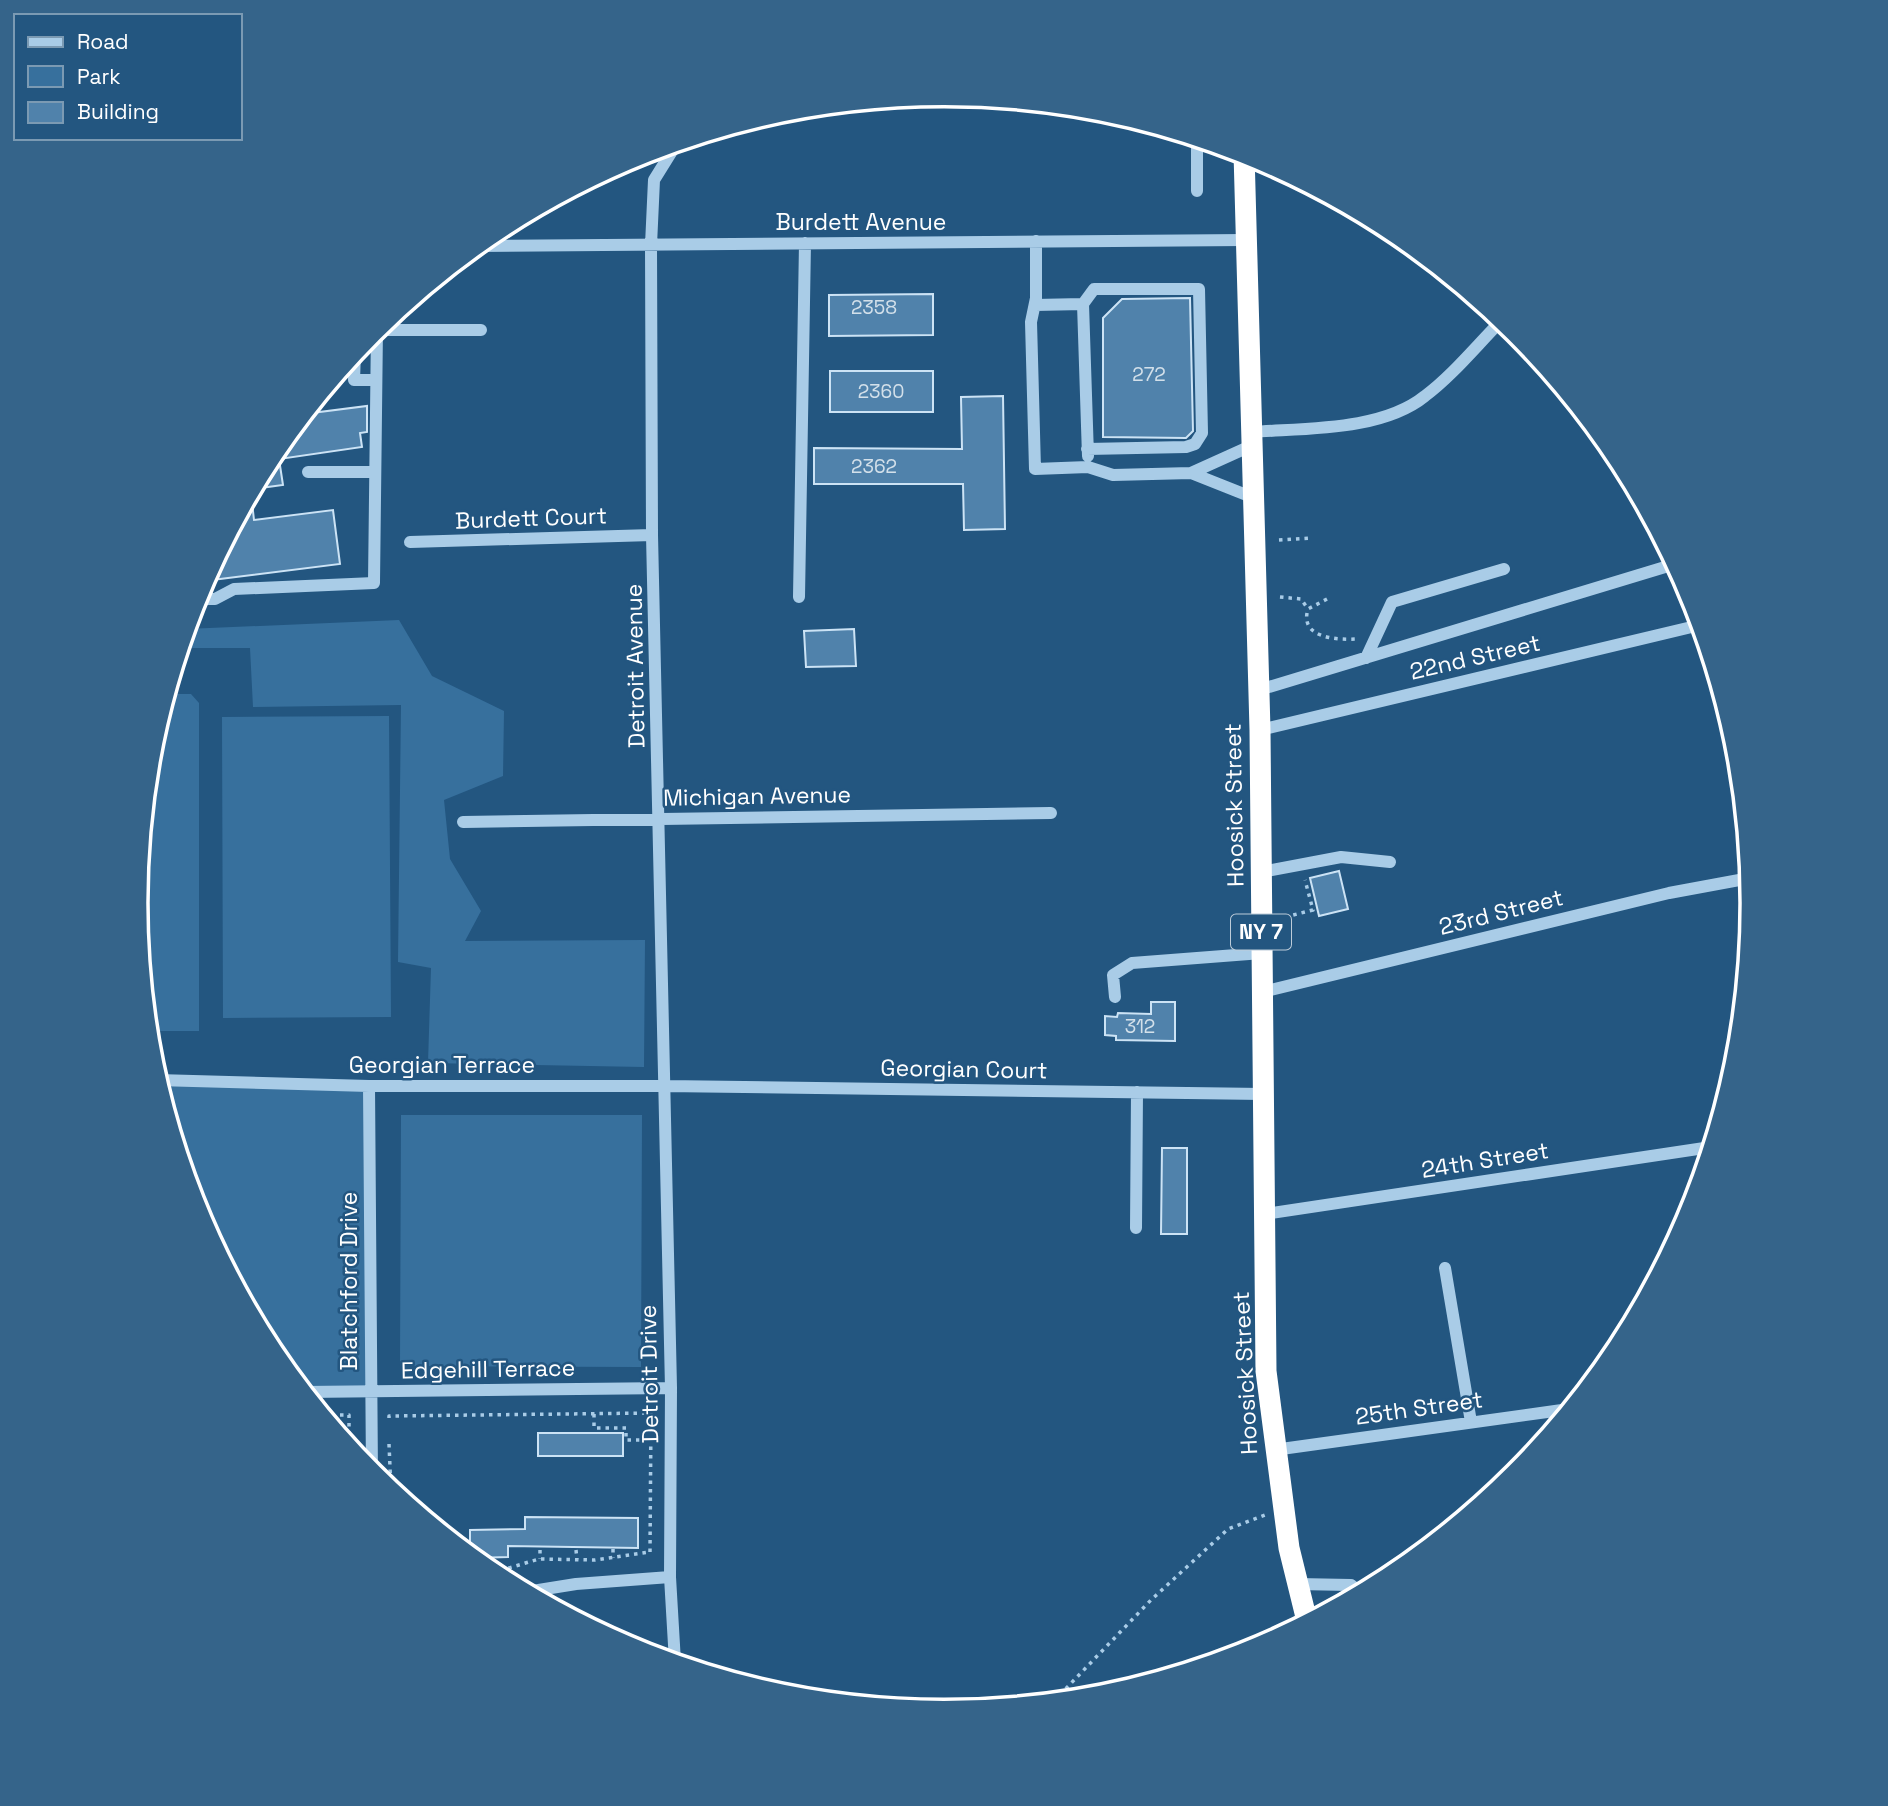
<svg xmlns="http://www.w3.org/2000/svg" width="1888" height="1806" font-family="'Space Grotesk',sans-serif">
<rect width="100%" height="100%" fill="#235680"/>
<path fill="#37709d" d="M399,620L432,676L504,711L503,776L444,800L450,859L481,911L465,941L645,940L644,1067L428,1063L431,968L398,962L401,705L253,707L250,648H181L186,629Z
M167,694H191L199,703V1031H148L136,903L151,745Z
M389,716L391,1017L223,1018L222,717Z
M157,1080L369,1086L371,1392H305L272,1352L197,1212Z
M401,1115H642L641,1367L400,1366Z"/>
<path fill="#5082ab" stroke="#cce3f5" stroke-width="2" d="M933,294V335L829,336V295Z
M1190,298L1193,431L1186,438L1103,437V318L1122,299Z
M830,371H933V412H830Z
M1003,396L1005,529L964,530L963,484H814V448L962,449L961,397Z
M367,406V432L360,433L362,447L279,459L283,485L253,489L272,453L304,414Z
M251,493L254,520L333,510L340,564L204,581Z
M854,629L856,666L806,667L804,631Z
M1339,871L1348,909L1319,916L1310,878Z
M1151,1002H1175V1041L1116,1040V1036L1105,1035V1016L1117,1017L1118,1013L1151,1014Z
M1162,1148H1187V1234H1161Z
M538,1433H623V1456H538Z
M525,1517L638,1518V1548L508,1546V1557L474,1558L453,1541H470V1530L525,1529Z"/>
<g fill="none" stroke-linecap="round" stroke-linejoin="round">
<path stroke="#a9cce7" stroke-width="3.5" stroke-dasharray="3.5 5" stroke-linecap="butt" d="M1279,540L1311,538
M1280,597L1301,599L1308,609
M1327,599L1308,609C1299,638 1336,640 1356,639
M1285,917L1313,910L1305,880
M594,1414V1428H626V1440H651
M323,1415H349V1446
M389,1418V1416L651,1413L650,1552
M389,1444L391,1490
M613,1549V1558
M540,1550V1559
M576,1550L577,1560
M484,1566V1561
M492,1573L539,1559L595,1560L649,1552
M657,1657V1647
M1054,1701L1151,1600L1228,1529L1265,1515"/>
<path stroke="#a9cce7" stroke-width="12" d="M1197,191V139
M1036,241V298L1031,322L1035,469L1088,467L1113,475L1191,473L1253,445
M476,246L1246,240
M1083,304L1094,289H1199L1202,433L1195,444L1186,447L1087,449
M1035,305L1083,304L1088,456
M376,330H481
M355,353L354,380H376
M1253,432C1305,428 1382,431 1425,396C1453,375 1477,345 1502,320
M308,472H375
M1191,473L1254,498
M410,542L652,535
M799,597L805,243
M195,599H215L234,589L374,583L377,328
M1694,603V626
M1366,658L1392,602L1504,569
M1259,690L1675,564
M1260,730L1700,625
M463,822L1051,813
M1261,872L1341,857L1390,862
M1262,992L1669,893L1750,878
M1115,997L1113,975L1132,963L1262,953
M157,1080L369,1086H665L1263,1094
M369,1086L372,1474
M1265,1214L1711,1147
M1136,1228L1137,1092
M1445,1268L1471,1422
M305,1392L671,1388
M1274,1450L1569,1409
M1297,1584L1351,1585L1361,1593
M526,1592L576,1584L670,1577
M675,1662L670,1577L671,1388L652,535L651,245L654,180L677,143"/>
<path stroke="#fff" stroke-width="21" d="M1244,153L1260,730L1266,1371L1289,1548L1307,1621"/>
</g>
<g text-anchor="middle" stroke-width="5" stroke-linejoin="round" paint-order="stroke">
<g font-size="19" fill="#d3e0ea">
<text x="874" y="314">2358</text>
<text x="1149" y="381">272</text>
<text x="881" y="398">2360</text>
<text x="874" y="473">2362</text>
<text x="1140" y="1033">312</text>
</g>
<rect fill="#235680" stroke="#bdccd9" stroke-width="2" x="1231" y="914.5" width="60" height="35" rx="5"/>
<g font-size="21" font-weight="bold" fill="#fff">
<text x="1261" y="939">NY 7</text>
</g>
<g font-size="23" fill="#fff" stroke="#235680">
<text x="861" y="230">Burdett Avenue</text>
<text transform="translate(531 518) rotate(-2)" y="8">Burdett Court</text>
<text transform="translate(1475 657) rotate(-13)" y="8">22nd Street</text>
<text transform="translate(635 666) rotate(-91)" y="8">Detroit Avenue</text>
<text transform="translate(757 796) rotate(-1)" y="8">Michigan Avenue</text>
<text transform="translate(1234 805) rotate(-91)" y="8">Hoosick Street</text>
<text transform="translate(1501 912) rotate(-14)" y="8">23rd Street</text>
<text x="442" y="1073">Georgian Terrace</text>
<text transform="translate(964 1069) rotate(1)" y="8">Georgian Court</text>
<text transform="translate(1485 1160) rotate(-9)" y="8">24th Street</text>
<text transform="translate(349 1281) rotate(-90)" y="8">Blatchford Drive</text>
<text transform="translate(488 1369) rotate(-1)" y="8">Edgehill Terrace</text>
<text transform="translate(1245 1373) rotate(-93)" y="8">Hoosick Street</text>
<text transform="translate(649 1374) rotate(-91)" y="8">Detroit Drive</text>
<text transform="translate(1419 1408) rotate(-8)" y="8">25th Street</text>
</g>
</g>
<path d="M0 0H1888V1806H0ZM148 903a796 796 0 1 1 1592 0a796 796 0 1 1-1592 0Z" fill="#35648a" fill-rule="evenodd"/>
<path fill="none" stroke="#fff" stroke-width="3.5" d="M148 903a796 796 0 1 1 1592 0a796 796 0 1 1-1592 0Z"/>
<rect x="14" y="14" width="228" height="126" fill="#235680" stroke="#7b9ab3" stroke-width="2"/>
<rect x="28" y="37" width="35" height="10" fill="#a9cce7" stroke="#7b9ab3" stroke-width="2"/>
<text x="77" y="49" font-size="21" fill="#ffffff">Road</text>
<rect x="28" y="66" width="35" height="21" fill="#37709d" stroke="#7b9ab3" stroke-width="2"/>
<text x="77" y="84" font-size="21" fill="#ffffff">Park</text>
<rect x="28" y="102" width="35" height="21" fill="#5082ab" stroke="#7b9ab3" stroke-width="2"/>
<text x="77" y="119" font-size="21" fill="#ffffff">Building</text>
</svg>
